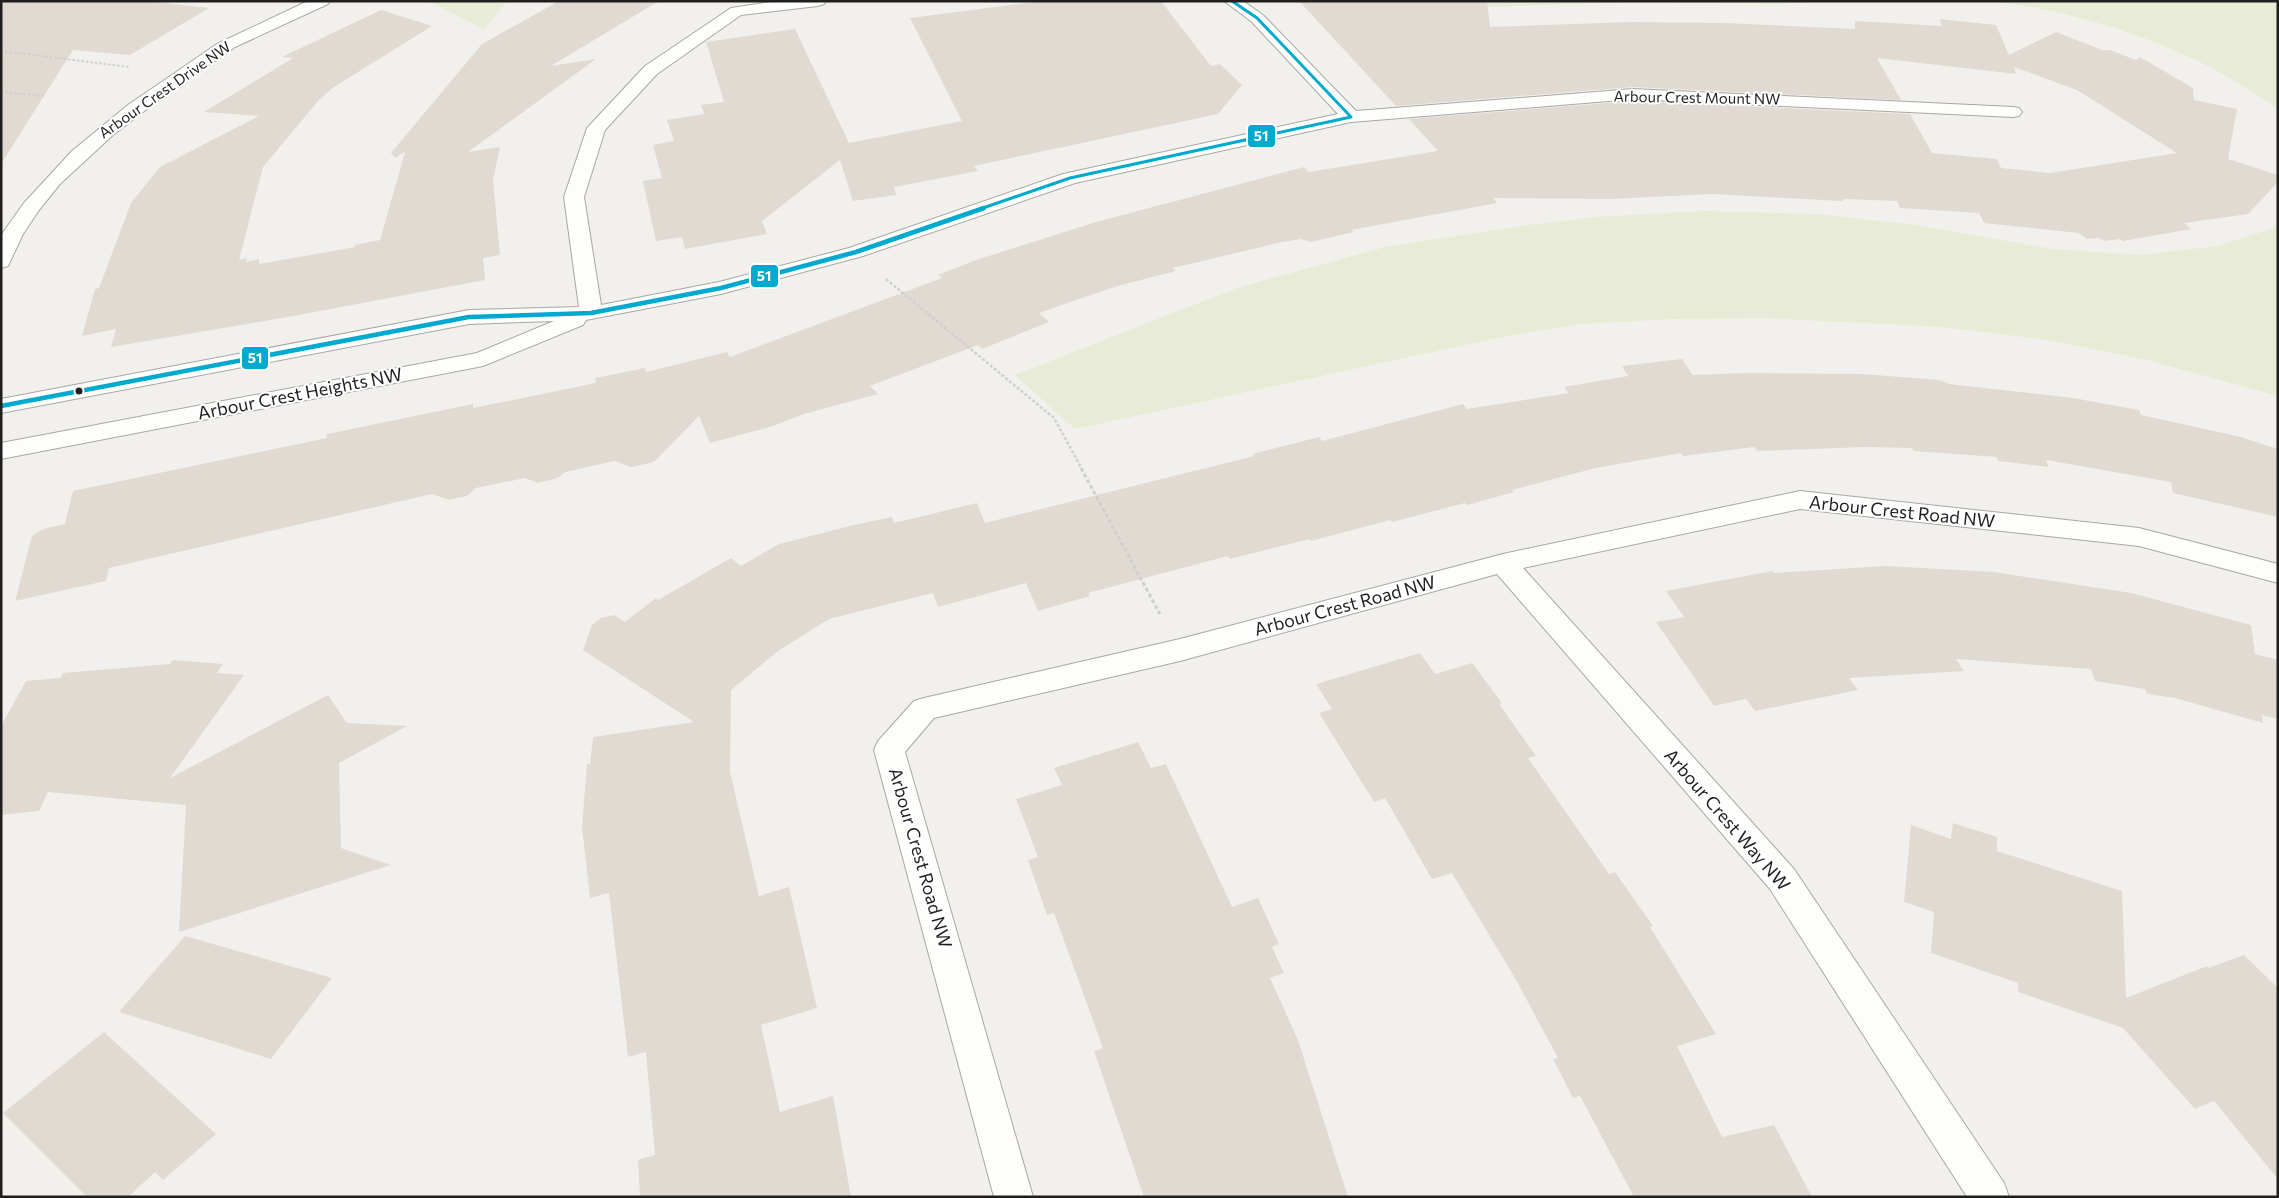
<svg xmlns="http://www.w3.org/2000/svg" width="2279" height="1198" font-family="Commissioner,sans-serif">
<rect width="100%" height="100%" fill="#f2f0ed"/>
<path fill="#e8ebd5" d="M428,1H507L484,29Z
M1446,1H1832L1776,4L1638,2L1455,8Z
M1992,1H2278V109C2195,49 2093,14 1992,1Z
M1703,211L1816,214L1916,225L2053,249L2141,255L2218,246L2270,229L2278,223V396L2147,360L2048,340L1943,327L1764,318L1674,319L1580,324L1507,336L1075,429L1015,375L1237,288L1385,247L1528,225L1596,217Z"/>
<path fill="#e0dad2" d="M1,1H146L209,8L130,55L73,50L1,164Z
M559,1H659L551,66L596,59L468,152L500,147L493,180L500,255L483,258L485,280L288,317L111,347L116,329L82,336L95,289L99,288L131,203L160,167L259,116L204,112L293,58L282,57L381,10L432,26L334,87L319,100L263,167L239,260L247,258L246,262L259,259V264L355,247V245L380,240L405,152L395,158L391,153L482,44Z
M1040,1H1161L1211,66L1220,64L1242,85L1218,114L974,166L978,171L894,187L896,195L853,201L840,160L762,221L767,234L685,249L682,237L656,241L643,181L662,178L653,145L674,141L667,120L704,114L701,105L724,102L706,42L795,29L849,143L962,121L910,18Z
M1299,1H1487L1490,27L1630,22L1725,23L1855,29V21L1942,26L1940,19L1996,25L2009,55L2056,32L2102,50H2110L2136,60L2140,57L2193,88L2194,100L2237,109L2228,159L2278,175V182L2248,214L2184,223L2191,229L2123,241L2120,239L2104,241L2099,238L2087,239L2079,233L1984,223L1979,213L1900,208L1897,201L1843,199L1842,201L1713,194L1609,199L1493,198L1497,203L1351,230L1354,232L1311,242L1301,239L1282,242L1173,268L1176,271L1114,287L1039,313L1049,322L982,349L978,345L870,386L878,394L804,414L773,426L710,443L699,416L654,462L631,467L614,461L565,472L558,478L538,483L525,478L476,488L467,496L449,500L432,494L109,568L106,581L15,601L32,536L43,529L65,524L73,491L327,438V434L473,404V408L596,383L595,378L645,368L646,372L727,352L730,357L942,278L938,275L976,260L1096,222L1304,167L1309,172L1438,151L1409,119L1633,101L1910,114L1932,153L1997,159L2001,168L2050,173L2177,153L2077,90L2014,67L2016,74L1877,58L1901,100L1633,87L1396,106Z
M1682,359L1693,375L1746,373L1862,374L1940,380L1949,384L2073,398L2139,410L2141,415L2237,436L2278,449V517L2173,493L2171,482L2046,460L2049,467L1998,461L1997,457L1914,451L1912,448L1865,447L1757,451L1754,447L1683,456L1681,453L1596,468L1512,490L1514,492L1467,505L1465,503L1392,522L1390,520L1311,541L1310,539L1230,559L1228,556L1088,593L1090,596L1038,611L1026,583L938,607L933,593L829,619L778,651L731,690L730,772L759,896L789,887L817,1008L761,1025L780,1112L833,1096L851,1197H640L638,1160L655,1155L646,1052L628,1057L609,893L590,898L582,827L587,764H590L593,737L694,722L583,650L592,625L601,618L614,615L625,622L656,598L658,600L731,558L741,566L779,544L854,525L892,517L894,523L977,503L985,523L1254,456L1253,454L1319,437L1322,441L1463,404L1467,409L1569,393L1564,387L1628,376L1622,366Z
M1886,566L1994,572L2131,593L2251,625L2255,654L2278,660V719L2262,715L2263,723L2175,698L2147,694L2145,689L2095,681L2091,669L1956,659L1964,671L1849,678L1858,690L1755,711L1746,699L1714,706L1656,622L1684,617L1666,591L1772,571L1774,573Z
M1420,653L1435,674L1472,663L1502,703L1499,704L1536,756L1528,758L1609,874L1615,872L1653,926L1650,927L1716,1034L1677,1046L1722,1137L1774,1125L1812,1197H1634L1580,1096L1573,1098L1553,1059L1558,1058L1515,978L1452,873L1432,879L1385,798L1374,802L1319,713L1332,709L1316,684Z
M173,660L223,664L217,673L244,675L170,778L328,695L347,723L407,726L339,763L341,848L391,865L179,932L186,805L48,792L39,811L1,815V726L26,681L60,678L63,673L170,664Z
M1138,742L1151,768L1166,764L1232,907L1258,898L1279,944L1272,947L1284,973L1270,978L1298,1040L1348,1197H1144L1094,1051L1103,1048L1054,913L1047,915L1028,860L1038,857L1016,799L1062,785L1054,768Z
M1953,823L1997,837V851L2122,891L2126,998L2207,966L2208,968L2244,955L2278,988V1179L2214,1101L2195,1109L2123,1028L2018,992V983L1931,953L1934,912L1904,902L1911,825L1951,839Z
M185,936L332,978L271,1059L119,1012Z
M104,1032L216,1134L163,1180L155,1172L128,1197H87L3,1113Z"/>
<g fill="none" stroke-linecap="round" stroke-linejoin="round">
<defs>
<path id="street" d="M308,1H330L328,4L235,47L168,93L113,135L60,184L39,210L23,234L8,266L1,268L2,234L24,203L72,151L128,105L217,44Z
M777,1H826L824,4L818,6L741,15L657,74L605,130L584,197L601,305L719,282L849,248L1063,174L1338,114L1251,21L1224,1H1243L1263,15L1356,111L1633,89L2013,107L2019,108L2022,112L2019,116L2013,117L1633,99L1351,122L1075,183L863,256L721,294L586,320L583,325L483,366L1,459V443L477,353L554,321L469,324L1,413V399L469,310L579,307L564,197L587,128L645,66L731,8Z
M1800,491L2139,528L2278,564V583L2139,546L1800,509L1523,568L1794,869L2004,1183L2009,1197H1967L1770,889L1497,574L1180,661L934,718L905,752L1033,1197H994L874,750L878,741L914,701L924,698L1180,639L1503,554Z"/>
</defs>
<use href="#street" stroke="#a8a7a5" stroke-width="2"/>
<path stroke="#cfcfce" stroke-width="2" stroke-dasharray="2.5 2" stroke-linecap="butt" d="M1,51L129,67
M1,92L46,96"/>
<path stroke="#cfcfce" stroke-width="2.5" stroke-dasharray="3 2" stroke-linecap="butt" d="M886,279L1054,418L1082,469"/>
<path stroke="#cfcfce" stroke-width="3" stroke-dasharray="4 2.5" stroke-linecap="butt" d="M1081,468L1160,614"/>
<use href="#street" fill="#fdfdfc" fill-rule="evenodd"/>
<defs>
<path id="bus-1-far1" d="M980,209L1070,178L1351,117L1257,18L1232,1"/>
<path id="bus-1" d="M1,406L469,317L591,313L721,288L856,252L984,208"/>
</defs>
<use href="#bus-1-far1" stroke="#fff" stroke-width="5.5"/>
<use href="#bus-1" stroke="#fff" stroke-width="8"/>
<use href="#bus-1-far1" stroke="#00a9ce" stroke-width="3"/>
<use href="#bus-1" stroke="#00a9ce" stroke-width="4.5"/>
</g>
<circle fill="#211f1e" stroke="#fff" stroke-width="2" cx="79" cy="391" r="4.5"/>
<g text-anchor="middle" stroke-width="4" stroke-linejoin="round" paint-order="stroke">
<g font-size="15" fill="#211f1e" stroke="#fff">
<text transform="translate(165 90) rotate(-35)" y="5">Arbour Crest Drive NW</text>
<text transform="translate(1697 98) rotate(1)" y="5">Arbour Crest Mount NW</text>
</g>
<g font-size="18" fill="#211f1e" stroke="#fff">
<text transform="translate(300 394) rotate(-11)" y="6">Arbour Crest Heights NW</text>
<text transform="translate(1902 512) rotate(6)" y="6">Arbour Crest Road NW</text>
<text transform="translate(1345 606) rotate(-15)" y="6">Arbour Crest Road NW</text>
<text transform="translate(1727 820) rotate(49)" y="6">Arbour Crest Way NW</text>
<text transform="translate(920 858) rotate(74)" y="6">Arbour Crest Road NW</text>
</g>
</g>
<g stroke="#fff" stroke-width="2">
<rect x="1247" y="124" width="29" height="24" rx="5" fill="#00a9ce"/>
<rect x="750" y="264" width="29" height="24" rx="5" fill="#00a9ce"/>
<rect x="241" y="346" width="28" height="24" rx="5" fill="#00a9ce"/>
</g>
<g font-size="14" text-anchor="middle" font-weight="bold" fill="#fff">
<text x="1261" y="141">51</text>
<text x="764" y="281">51</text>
<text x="255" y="363">51</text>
</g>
<rect width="2279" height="1198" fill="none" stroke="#211f1e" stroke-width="5"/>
</svg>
